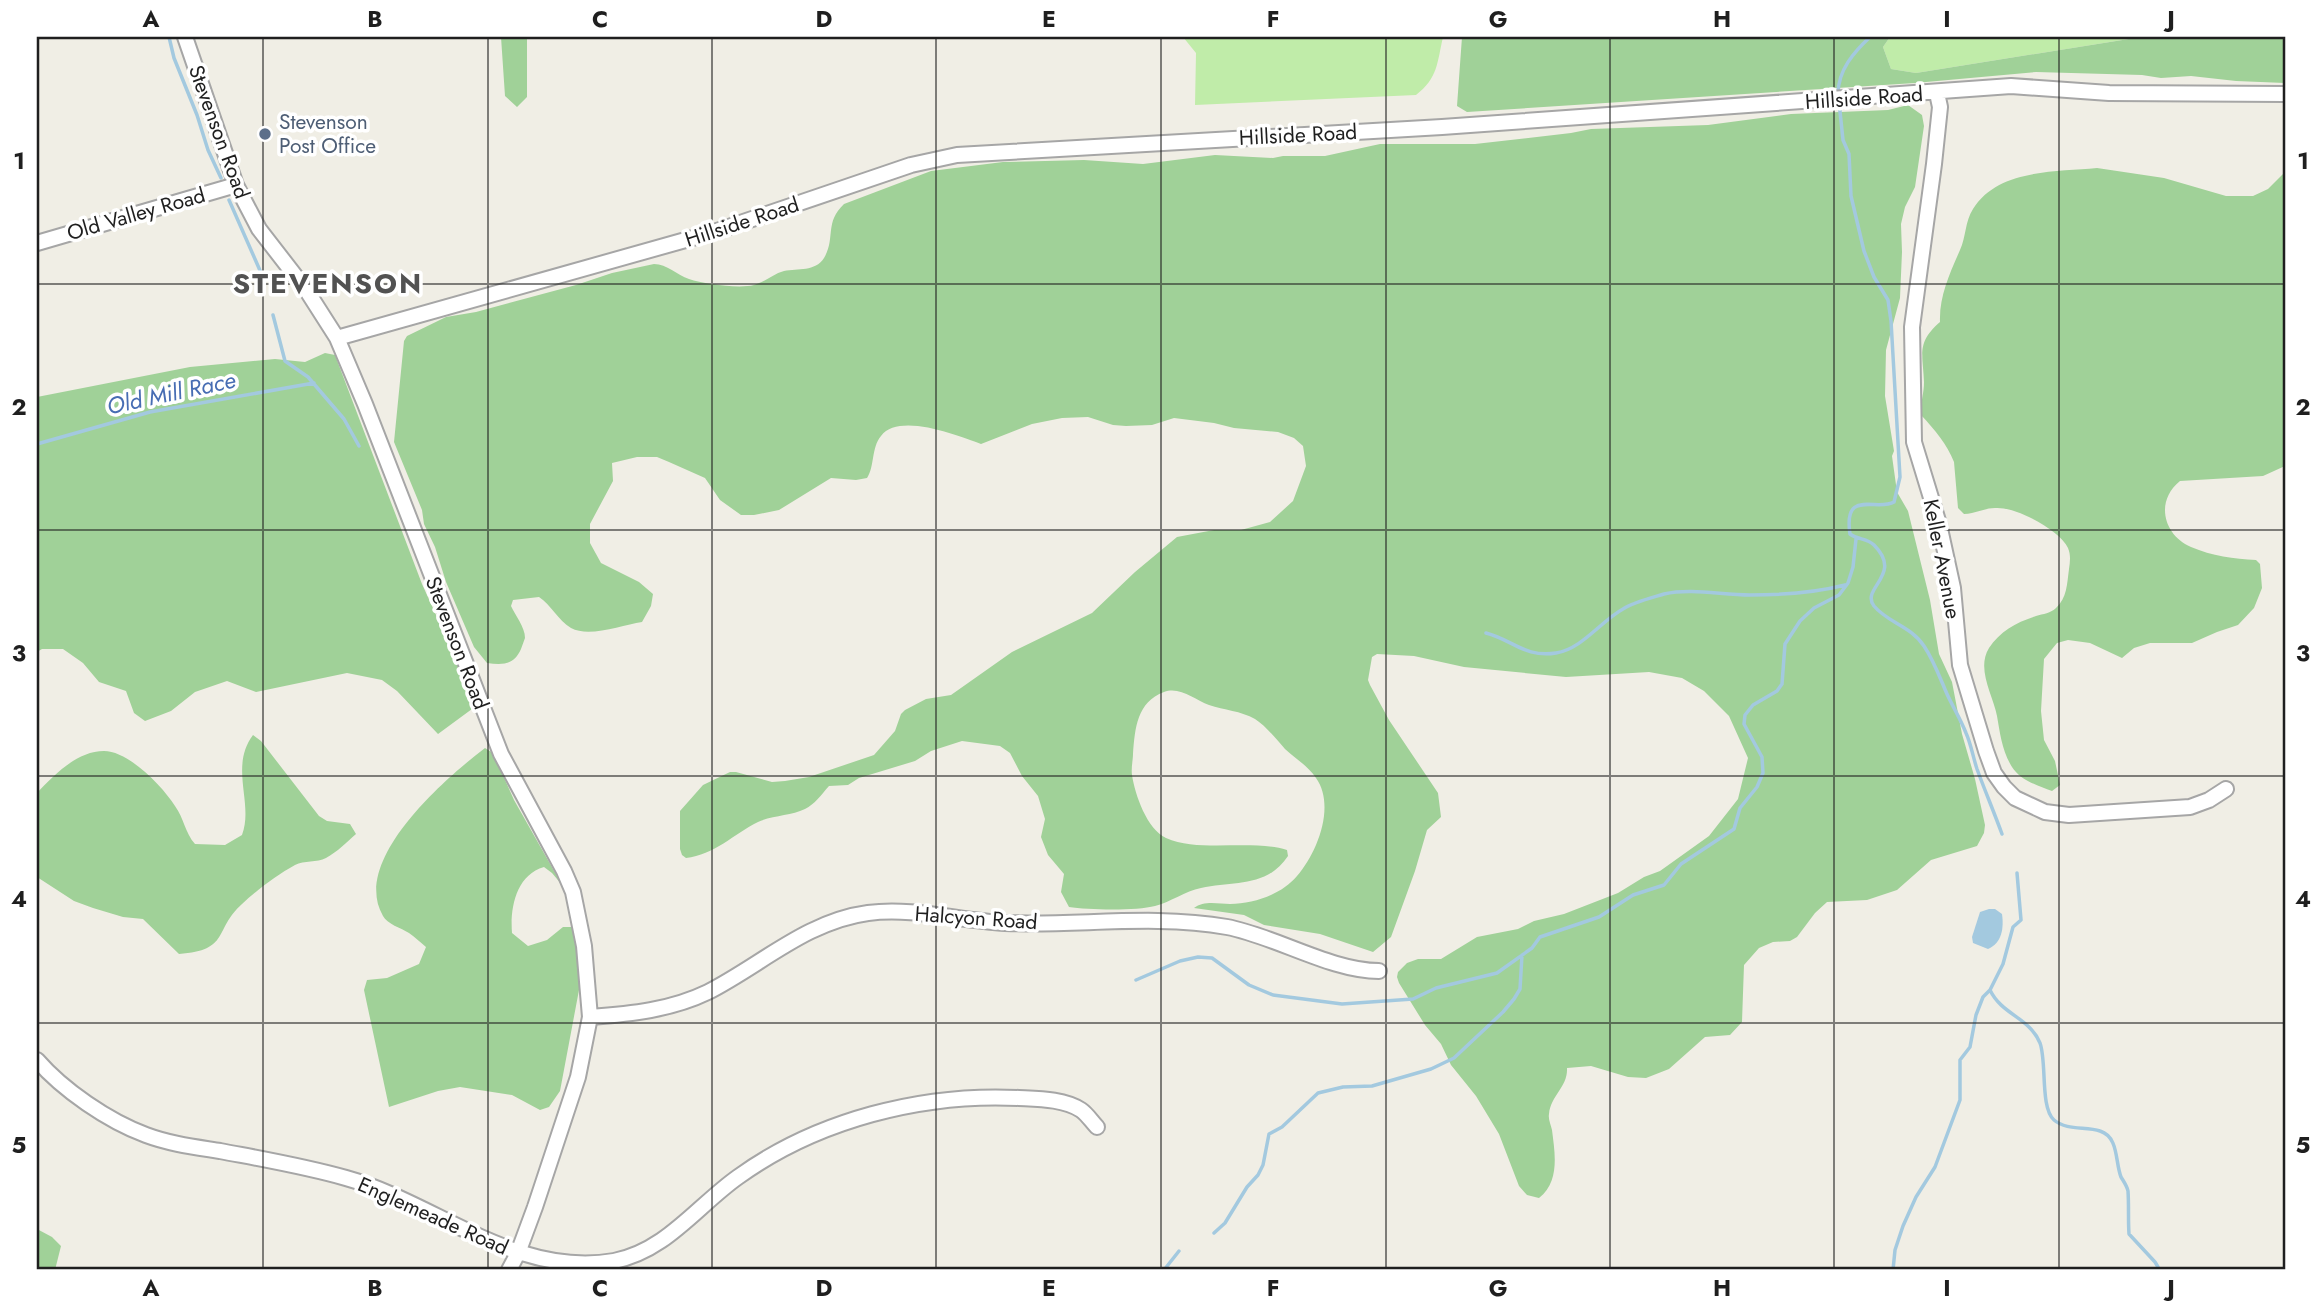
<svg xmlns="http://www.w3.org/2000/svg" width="2322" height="1307" font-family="Jost,sans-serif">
<rect width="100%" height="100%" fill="#f0eee5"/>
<path fill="#c0eca9" d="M1183,37H1443C1437,63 1438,78 1416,95L1195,105L1196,53Z
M1890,37H2141L1916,73L1891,69L1883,47Z"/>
<path fill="#a0d198" d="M501,37H527V97L517,107L505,96Z
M1462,37H1890L1883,47L1891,69L1916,73L2141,37H2285V83L2236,81L2191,76L2161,78L2142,75L2036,72L1915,83L1467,112L1457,106Z
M1908,105L1922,115L1924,126L1915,187L1905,207L1901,224L1902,252L1900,298L1886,350L1885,396L1894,451L1892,456L1897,492L1908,511L1930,600L1939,654L1952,682L1962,734L1975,779L1985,825L1984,833L1977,846L1931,860L1897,890L1867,900L1827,902L1815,913L1797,937L1790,941L1773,942L1759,948L1744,965L1742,1022L1730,1035L1705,1037L1669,1069L1646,1078L1628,1077L1591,1066L1567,1068C1568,1087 1551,1095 1549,1114C1548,1119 1551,1125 1552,1130C1555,1154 1560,1181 1539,1198L1527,1195L1519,1186L1499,1134L1476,1096L1451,1065L1441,1044L1425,1025L1399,983L1397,977L1398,972L1407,963L1418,959H1441L1477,937L1518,929L1534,921L1564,914L1618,893L1644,877L1660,871L1709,836L1738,799L1748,758L1729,716L1704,691L1682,678L1649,672L1566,677L1464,667L1414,656L1377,654L1372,657L1368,680L1370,685L1389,720L1438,793L1441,817L1427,830L1415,871L1391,937L1373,952L1320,934L1264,925L1244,915L1194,908C1204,900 1219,904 1230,904C1254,904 1282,894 1297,876C1317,853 1336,806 1316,778C1309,767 1295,758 1285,749C1276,739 1266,726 1255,719C1241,711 1224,710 1209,705C1195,700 1180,686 1164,692C1137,702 1135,728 1133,754C1133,760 1131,768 1132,775C1135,795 1147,829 1166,838C1200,853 1250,839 1287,850L1288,856C1267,888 1234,881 1201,888C1185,891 1171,902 1155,906C1137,911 1088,910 1069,907L1061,892L1064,874L1048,855L1041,837L1045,819L1038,796L1022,776L1010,753L1000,746L962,741L931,751L915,761L859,778L848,785L829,786C821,795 815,804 805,809C791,816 773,815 758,822C734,834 714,855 686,858L682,855L680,849V811L703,785L730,772H736L772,782L785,781L809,777L874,755L895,731L901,714L905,710L926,699L951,695L1012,652L1092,613L1135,572L1177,537L1214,530H1241L1270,522L1293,501L1306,466L1303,446L1294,438L1278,432L1234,428L1214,423L1174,418L1152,425L1126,426L1113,425L1088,417L1062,418L1032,424L981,444C959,436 899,412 881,436C871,448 875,466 867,478L856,480L831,478L779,510L754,515H741L720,500L705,478L669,462L657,457H637L612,463L613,481L590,524V543L601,563L639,582L653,594L651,606L642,622C622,625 589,638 571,628C558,620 551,605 539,597L513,600L511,606C515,615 525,627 525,638C524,641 522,646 521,649C514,665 503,665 487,663L474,647L446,582L435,547L424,524L422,510L394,442L404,341L407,336L446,317L476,312L576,285L612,273L654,264C667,264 677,275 689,279C704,284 739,289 754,285C765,282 773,274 784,271C798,268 815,272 824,258C836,238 824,223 844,204L931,171L1003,162L1084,160L1143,164L1215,155L1273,158L1283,156H1325L1380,144H1475L1571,133L1591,129L1708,125L1791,114L1888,110Z
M2097,168L2164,178L2226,196H2253L2268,189L2285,172V466L2263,476L2180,481C2155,501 2163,535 2191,547C2212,556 2234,559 2256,560L2260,564L2262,588L2254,608L2238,625L2217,632L2192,643H2150L2134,648L2122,658L2090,643L2068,640L2057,643L2044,659L2041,711L2044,740L2055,761L2060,785L2052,791C2038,786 2020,780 2012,767C2002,751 2000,733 1997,716C1993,695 1976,669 1989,648C2000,631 2017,622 2036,616C2043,614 2051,613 2056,608C2067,598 2067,584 2069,569C2070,562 2071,555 2068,548C2060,530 2015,506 1995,508C1984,508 1975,514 1964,514L1958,508L1954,462C1947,444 1935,430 1921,415C1920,404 1924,394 1924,382C1923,354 1916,343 1940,322C1939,296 1950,273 1960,250C1966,237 1965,221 1973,209C1998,169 2055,172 2097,168Z
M325,353L335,355L422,584L461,670L472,709L438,734L397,691L382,680L347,673L256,692L227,681L195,692L171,711L145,721L134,713L126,691L99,682L83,663L63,649H42L37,652V397L190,367L275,359L305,362Z
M253,735L261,741L319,816L327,821L350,824L356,834C347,842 337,852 326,858C317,863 304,860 295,865C277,875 257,890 242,904C213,930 231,950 179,954L143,919L123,917L93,908L74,901L37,877V793C54,775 77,751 104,751C129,751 163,787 175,806C184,818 185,833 195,844L225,845L242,835C254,804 229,767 253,735Z
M485,748L493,753L514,800L562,885L552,873L544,867C516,875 510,908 512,933L528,946L547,940L563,927H573L580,970L579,990L560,1091L549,1107L540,1110L512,1095L460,1087L438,1091L389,1107L364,990L367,980L387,978L419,964L426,947C420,942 415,937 409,933C401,928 387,924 383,916C350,860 447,777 485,748Z
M37,1229L52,1237L61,1246L55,1270H37Z"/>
<path fill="#a3c9df" d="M1989,909H1995L2002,914C2004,928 2002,943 1988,949L1973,943L1972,937L1980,912Z"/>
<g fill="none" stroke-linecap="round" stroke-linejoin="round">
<path stroke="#a3c9df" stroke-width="3.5" d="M169,37L174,58L197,115L208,150L221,178
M1838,94C1838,70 1854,52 1870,37
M1839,102L1843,140L1849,154L1851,196L1864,251L1874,277L1888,300L1891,321L1900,477L1894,502C1877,512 1843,488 1850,534C1858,540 1867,538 1874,545C1904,575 1860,588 1874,606C1888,623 1911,626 1924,646C1934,661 1940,678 1947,694C1953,707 1961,720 1966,733C1971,744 1973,757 1977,769C1985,791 1994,812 2002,834
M229,200L262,275
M273,315L285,361L308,377L344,419L359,446
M37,444L150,412L314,383
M1486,633C1513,640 1525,658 1556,653C1582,649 1601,621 1623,609C1634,602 1651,598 1664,594C1692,588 1721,595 1750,595C1782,595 1814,593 1845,585
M1136,980L1180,961L1198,957L1212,958L1249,985L1273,995L1342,1004L1413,999L1436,988L1497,973L1532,948L1540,937L1599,917L1633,895L1664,885L1681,864L1734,829L1740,808L1757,787L1763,773L1762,757L1744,724L1745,715L1753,705L1777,691L1782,684L1785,644L1800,621L1814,608L1839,595L1848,583L1853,567L1856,539
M1990,990C2002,1015 2029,1017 2040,1043C2047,1062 2040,1108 2054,1120C2067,1131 2086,1126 2100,1131C2119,1137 2115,1162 2121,1177C2124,1182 2127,1186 2128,1191C2129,1206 2128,1220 2129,1234L2155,1262L2158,1267L2156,1270
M1214,1233L1225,1223L1247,1187L1258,1175L1263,1165L1269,1134L1282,1127L1318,1093L1343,1087L1372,1086L1431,1069L1454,1058L1503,1012L1514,999L1520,989L1522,955
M1164,1270L1179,1251
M1893,1270L1895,1250L1903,1226L1916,1197L1935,1167L1960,1100V1060L1970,1047L1976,1015L1983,997L1990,990L2003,964L2013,927L2021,920L2017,873"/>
<defs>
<path id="minor" d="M185,37L236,185L259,229L307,291L337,338L365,404L501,754L564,871L573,892L584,946L590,1017L578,1077L535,1207L518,1253L509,1270
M1937,93L1940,107L1934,164L1912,327L1914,442L1939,524L1953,588L1960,665L1986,751L1994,773L2004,787L2015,798L2045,812L2069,815L2190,807L2209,800L2226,789
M37,243L236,185
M337,338L714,232L911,165L957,155L1442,127L2011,86L2109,93L2285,94
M590,1017C631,1014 671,1010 708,992C761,965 807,921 868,913C913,907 960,921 1005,923C1079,926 1154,914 1227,927C1275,936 1331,971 1379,971
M37,1060C63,1090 108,1121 146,1135C170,1144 195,1147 220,1151C262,1159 304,1166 346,1178C436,1203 515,1278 614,1261C666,1251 697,1206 738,1177C817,1120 922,1093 1019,1098C1039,1099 1064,1099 1081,1110C1087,1114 1092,1122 1097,1127"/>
</defs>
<use href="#minor" stroke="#a6a6a6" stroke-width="18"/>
<use href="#minor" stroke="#fff" stroke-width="14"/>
</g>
<path fill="none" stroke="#1f1f1f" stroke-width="2" stroke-opacity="0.55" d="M263,37V1270M488,37V1270M712,37V1270M936,37V1270M1161,37V1270M1386,37V1270M1610,37V1270M1834,37V1270M2059,37V1270M37,284H2285M37,530H2285M37,776H2285M37,1023H2285"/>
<circle fill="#5c6f8a" stroke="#fff" stroke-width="2.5" cx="265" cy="134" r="7"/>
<g text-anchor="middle" stroke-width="7" stroke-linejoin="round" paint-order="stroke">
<g font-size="21" fill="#1f1f1f" stroke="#fff">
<text transform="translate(1864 98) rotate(-4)" y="7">Hillside Road</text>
<text transform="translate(219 132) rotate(70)" y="7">Stevenson Road</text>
<text transform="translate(1298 135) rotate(-3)" y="7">Hillside Road</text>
<text transform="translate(136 214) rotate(-16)" y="7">Old Valley Road</text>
<text transform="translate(742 222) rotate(-18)" y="7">Hillside Road</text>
<text transform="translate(1942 559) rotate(79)" y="7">Keller Avenue</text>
<text transform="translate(457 643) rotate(69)" y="7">Stevenson Road</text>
<text transform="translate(976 918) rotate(4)" y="7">Halcyon Road</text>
<text transform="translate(433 1216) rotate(24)" y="7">Englemeade Road</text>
</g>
<g font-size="21" fill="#4e5e75" stroke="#fff" text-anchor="start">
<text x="279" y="129">Stevenson<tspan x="279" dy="24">Post Office</tspan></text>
</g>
<g font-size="23" font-style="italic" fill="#476db3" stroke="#fff">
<text transform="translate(171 393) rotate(-12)" y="8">Old Mill Race</text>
</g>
<g font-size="28" font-weight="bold" letter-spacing="2" fill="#525252" stroke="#fff">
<text x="328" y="293">STEVENSON</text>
</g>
</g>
<rect width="2322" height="1307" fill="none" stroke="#ffffff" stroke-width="77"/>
<rect x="38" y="38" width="2246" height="1230" fill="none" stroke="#1f1f1f" stroke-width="2.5"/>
<g font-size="23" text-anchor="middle" font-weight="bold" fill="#1f1f1f">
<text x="151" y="27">A</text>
<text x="375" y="27">B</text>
<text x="600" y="27">C</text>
<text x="824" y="27">D</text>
<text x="1049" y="27">E</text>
<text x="1273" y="27">F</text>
<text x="1498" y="27">G</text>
<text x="1722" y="27">H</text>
<text x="1947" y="27">I</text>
<text x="2171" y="27">J</text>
<text x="19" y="169">1</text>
<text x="2303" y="169">1</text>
<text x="19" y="415">2</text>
<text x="2303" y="415">2</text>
<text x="19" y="661">3</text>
<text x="2303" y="661">3</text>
<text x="19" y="907">4</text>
<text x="2303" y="907">4</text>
<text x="19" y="1153">5</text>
<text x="2303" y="1153">5</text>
<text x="151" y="1296">A</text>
<text x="375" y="1296">B</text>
<text x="600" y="1296">C</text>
<text x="824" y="1296">D</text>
<text x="1049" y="1296">E</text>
<text x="1273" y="1296">F</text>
<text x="1498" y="1296">G</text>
<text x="1722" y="1296">H</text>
<text x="1947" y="1296">I</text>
<text x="2171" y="1296">J</text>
</g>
</svg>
